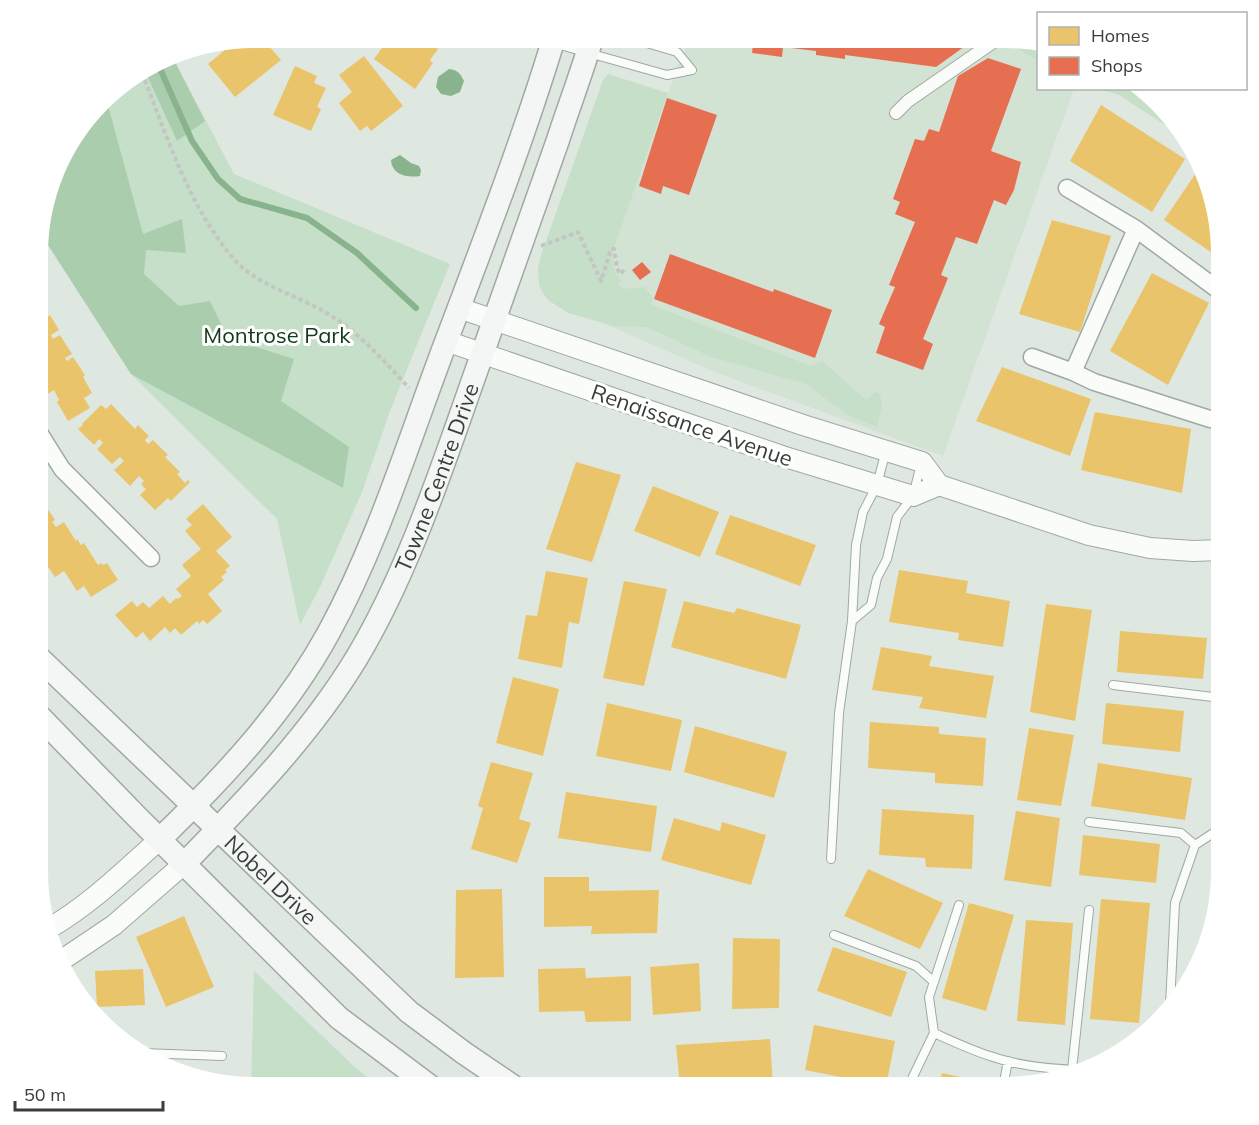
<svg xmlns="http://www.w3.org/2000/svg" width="1259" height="1125" font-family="Mulish,sans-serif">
<rect width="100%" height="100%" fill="#dfe8e0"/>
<path fill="#d2e2d3" d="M689,38H1011L1019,50L1038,61V88L1074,89L943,456L712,371L592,318L612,254L668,93Z"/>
<path fill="#c6dfc8" d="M1011,38H1020L1038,43V61L1019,50Z
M172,56L234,174L450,264L390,411L362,492L321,585L300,625L277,519L131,374L48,245L42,226V212L66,146L111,91Z
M608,74L668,93L612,254L614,272L621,280L618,284L623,289L644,287L653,297L651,305L811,366L822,361L866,400L875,392L880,394L882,406L877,427L846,414L806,384L709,356L647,327L614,326L568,313L548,300L542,292L539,284L538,269L541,255L603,80Z
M1099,89H1138L1168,111L1185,138L1119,95Z
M254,971L357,1069L381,1087H251Z"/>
<path fill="#aacead" d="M172,56L205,121L177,141L145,71Z
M106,98L143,234L182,219L186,253L146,250L144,274L179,306L210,301L231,345L256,347L294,359L281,401L349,447L343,488L131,374L48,245L42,225V212L66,146Z"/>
<path fill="#88b38d" d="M449,69C458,70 460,73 464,81L460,92L451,96L441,94L436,87L438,77Z
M400,155L411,163L419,166L421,170L420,176C407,178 392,175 391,160Z"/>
<path fill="#e9c46a" d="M254,38H262L281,60L235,97L208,64L237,40Z
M389,38L395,42L398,38H423L438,49L430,60L433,63L415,89L374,59Z
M364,56L403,106L371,131L367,126L360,131L339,103L352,92L339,75Z
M295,66L317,76L314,83L326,88L317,107L321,109L311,131L273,115Z
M1101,105L1185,159L1152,212L1070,161Z
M1200,167L1205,171L1221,239V259L1164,220Z
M1052,220L1111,236L1080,332L1019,314Z
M1152,273L1209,303L1168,385L1110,351Z
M50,315L59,330L51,335L53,339L60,335L72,354L65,358L67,361L73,357L85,375L83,377L92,393L84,398L90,408L68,421L57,402L59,400L54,390L43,397L41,392V321Z
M1002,367L1091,399L1070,456L976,421Z
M111,404L135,429L138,425L149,436L145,440L148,444L153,440L168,455L165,457L180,472L177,474L185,483L188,480L190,482L171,501L168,498L155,510L140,495L146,489L141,484L144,481L139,476L130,486L114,470L124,461L120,457L112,464L97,449L103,443L99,439L94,445L78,429L83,425L82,424L101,405L106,409Z
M1095,412L1191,429L1182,493L1081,470Z
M576,462L621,475L592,562L546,549Z
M653,486L719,512L700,557L634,531Z
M203,504L232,537L216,551L230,566L225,570L227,572L221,577L224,580L208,594L222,611L207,624L203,620L199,624L197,621L181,635L175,628L170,633L165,627L150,641L143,632L136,638L115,615L132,601L137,607L143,602L149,608L163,596L170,604L176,598L178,599L182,596L176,589L191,576L182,565L201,549L185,531L192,525L186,519Z
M45,505L55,520L52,522L56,527L64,522L76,541L77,539L81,545L84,543L98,565L101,563L103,565L107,563L118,580L91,597L84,586L77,591L64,571L55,577L44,561L48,559L42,550L40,552V508Z
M730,515L816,545L800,586L715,554Z
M899,570L968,581L966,593L1010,601L1003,647L958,640L959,633L889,622Z
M546,571L588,578L579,624L569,622L562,668L518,659L526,615L537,616Z
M624,581L667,589L644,686L603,678Z
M684,601L734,613L737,608L801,625L786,679L671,647Z
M1046,604L1092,610L1075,721L1030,712Z
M1120,631L1207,638L1203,679L1117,672Z
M881,647L932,656L929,666L994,676L986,718L919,708L923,697L872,690Z
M513,677L559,689L543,756L496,743Z
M607,703L682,720L671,771L596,756Z
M1106,703L1184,711L1180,752L1102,744Z
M870,722L939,727V734L986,738L983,786L935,783V773L868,768Z
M695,726L787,752L774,798L684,772Z
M1029,728L1074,735L1061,806L1017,800Z
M491,762L533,773L519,819L531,823L517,863L471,849L483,808L478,806Z
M1098,763L1192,778L1185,820L1091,806Z
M566,792L657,806L651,852L558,838Z
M882,809L974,815L972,869L926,867L925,858L879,855Z
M1016,811L1060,818L1051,887L1004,880Z
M674,818L720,831L722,822L766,835L751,885L661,860Z
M1083,835L1160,844L1156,883L1079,875Z
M868,869L943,903L920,949L844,916Z
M544,877H589V891L659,890L657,933L591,934L592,926L544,927Z
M502,889L504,977L455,978L456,890Z
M1101,899L1150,903L1139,1023L1090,1019Z
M969,903L1014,915L986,1011L942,998Z
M184,916L214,987L166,1007L136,937Z
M1026,920L1073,923L1065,1025L1017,1021Z
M733,938L780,939L779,1008L732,1009Z
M833,947L907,972L891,1017L817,991Z
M699,963L701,1011L653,1015L650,967Z
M585,968L586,978L631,976V1021L586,1022L584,1011L539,1012L538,969Z
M143,969L145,1005L97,1007L95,971Z
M814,1025L895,1041L886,1086L805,1070Z
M770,1039L773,1086L680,1087L676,1045Z
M942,1073L988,1083L987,1087H939Z"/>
<path fill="#e76f51" d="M745,38H969L968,44L936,67L845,55V59L816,55V51L783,47L782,57L752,53L753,44L745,43Z
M988,58L1021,69L991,151L1021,162L1014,190L1006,205L994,200L977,244L956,237L941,275L948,278L923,339L933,344L923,370L876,353L885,327L879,324L895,287L889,285L915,222L895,214L900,202L893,199L915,139L924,141L929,129L939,132L958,76Z
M667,98L717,115L689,195L663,186L661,194L639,186Z
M670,254L773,292L774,289L832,310L815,358L654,299Z
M642,262L651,272L640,280L632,270Z"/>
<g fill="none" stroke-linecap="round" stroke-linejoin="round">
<path stroke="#88b38d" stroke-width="6" d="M158,64L192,141L218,179L240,199L307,218L357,253L416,308"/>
<defs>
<path id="service" d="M553,43L667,75L692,70L677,52L630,38
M852,621L871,605L877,578L887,559L897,517L913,496L921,464
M1113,685L1213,697L1221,702
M1089,822L1181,833L1195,845
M831,859L839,713L852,621L856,545L863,512L877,485L886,450
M834,935L916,966L934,982
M1170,1005L1175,903L1195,845L1221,828
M934,1033L929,997L959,905
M143,1053L222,1056
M1072,1070L1089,910
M799,1083L822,1087
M908,1087L934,1033C952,1041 971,1050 990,1056C1021,1067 1057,1070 1090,1070
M1003,1087L1008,1061"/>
<path id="pedestrian" d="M896,113L908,101L999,38"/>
<path id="minor" d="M1067,188L1136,229L1221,292
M1032,357L1073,372L1094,382L1210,419L1221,418
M1073,372L1136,229
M40,434L62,469L151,558"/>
<path id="tertiary" d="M459,308L803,425L922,462L939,485L1089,535L1150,548L1193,551L1221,550
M446,341L782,456L913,496L939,485
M48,929C90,905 124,871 160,839
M59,962L114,925L185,863"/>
<g id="secondary">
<path id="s1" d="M39,658L409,1012L464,1053L514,1087"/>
<path d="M39,716L137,817L339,1018L431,1087"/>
<path d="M160,839C224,777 286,711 329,632C379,540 409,439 446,342C484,241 523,140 554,38"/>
<path id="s2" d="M185,863C247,799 309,736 356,659C411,568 447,452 483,352C508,281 533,211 558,140C569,106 582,72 592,38"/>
</g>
</defs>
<use href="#service" stroke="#a1a8a2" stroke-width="10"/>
<use href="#pedestrian" stroke="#a1a8a2" stroke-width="14"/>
<use href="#minor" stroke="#a1a8a2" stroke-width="19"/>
<use href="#tertiary" stroke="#a1a8a2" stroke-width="22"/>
<use href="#secondary" stroke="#a1a8a2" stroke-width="25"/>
<path stroke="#c3c6c3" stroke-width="4" stroke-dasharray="4.5 3" stroke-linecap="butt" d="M142,73C164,128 182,186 215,234C224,247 233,260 244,269C268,288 299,297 325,312C358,331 383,360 409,388
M541,246L578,232L601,281L611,249H614L617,268L620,274L624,270"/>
<use href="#service" stroke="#fafcfa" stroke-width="8"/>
<use href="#pedestrian" stroke="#fafcfa" stroke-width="12"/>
<use href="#minor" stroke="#fafcfa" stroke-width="16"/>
<use href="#tertiary" stroke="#fafcfa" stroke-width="20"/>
<use href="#secondary" stroke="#f3f6f4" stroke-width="22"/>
</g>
<g text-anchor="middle" stroke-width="6" stroke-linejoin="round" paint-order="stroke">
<g font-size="22" fill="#103a18" stroke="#fff">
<text x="277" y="343">Montrose Park</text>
</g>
<g font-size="22" fill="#383f38" stroke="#fff">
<text transform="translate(692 425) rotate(19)" y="8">Renaissance Avenue</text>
<text dy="8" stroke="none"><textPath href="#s2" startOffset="466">Towne Centre Drive</textPath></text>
<text dy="8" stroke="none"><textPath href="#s1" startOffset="321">Nobel Drive</textPath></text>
</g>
</g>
<path d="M0 0H1259V1125H0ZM254 48H1005A206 206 0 0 1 1211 254V871A206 206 0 0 1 1005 1077H254A206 206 0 0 1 48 871V254A206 206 0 0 1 254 48Z" fill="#fff" fill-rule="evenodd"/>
<rect x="1037" y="12" width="210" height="78" fill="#ffffff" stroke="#afb2af" stroke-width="1.5"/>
<rect x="1049" y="27" width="30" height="18" fill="#e9c46a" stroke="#afb2af" stroke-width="1.5"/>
<text x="1091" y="42" font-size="18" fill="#383f38">Homes</text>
<rect x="1049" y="57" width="30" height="18" fill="#e76f51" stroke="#afb2af" stroke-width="1.5"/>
<text x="1091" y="72" font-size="18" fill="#383f38">Shops</text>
<path d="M15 1101v9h148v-9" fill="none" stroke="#383f38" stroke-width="3"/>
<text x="24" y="1101" font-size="18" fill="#383f38" stroke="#ffffff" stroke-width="4.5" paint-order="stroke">50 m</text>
</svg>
